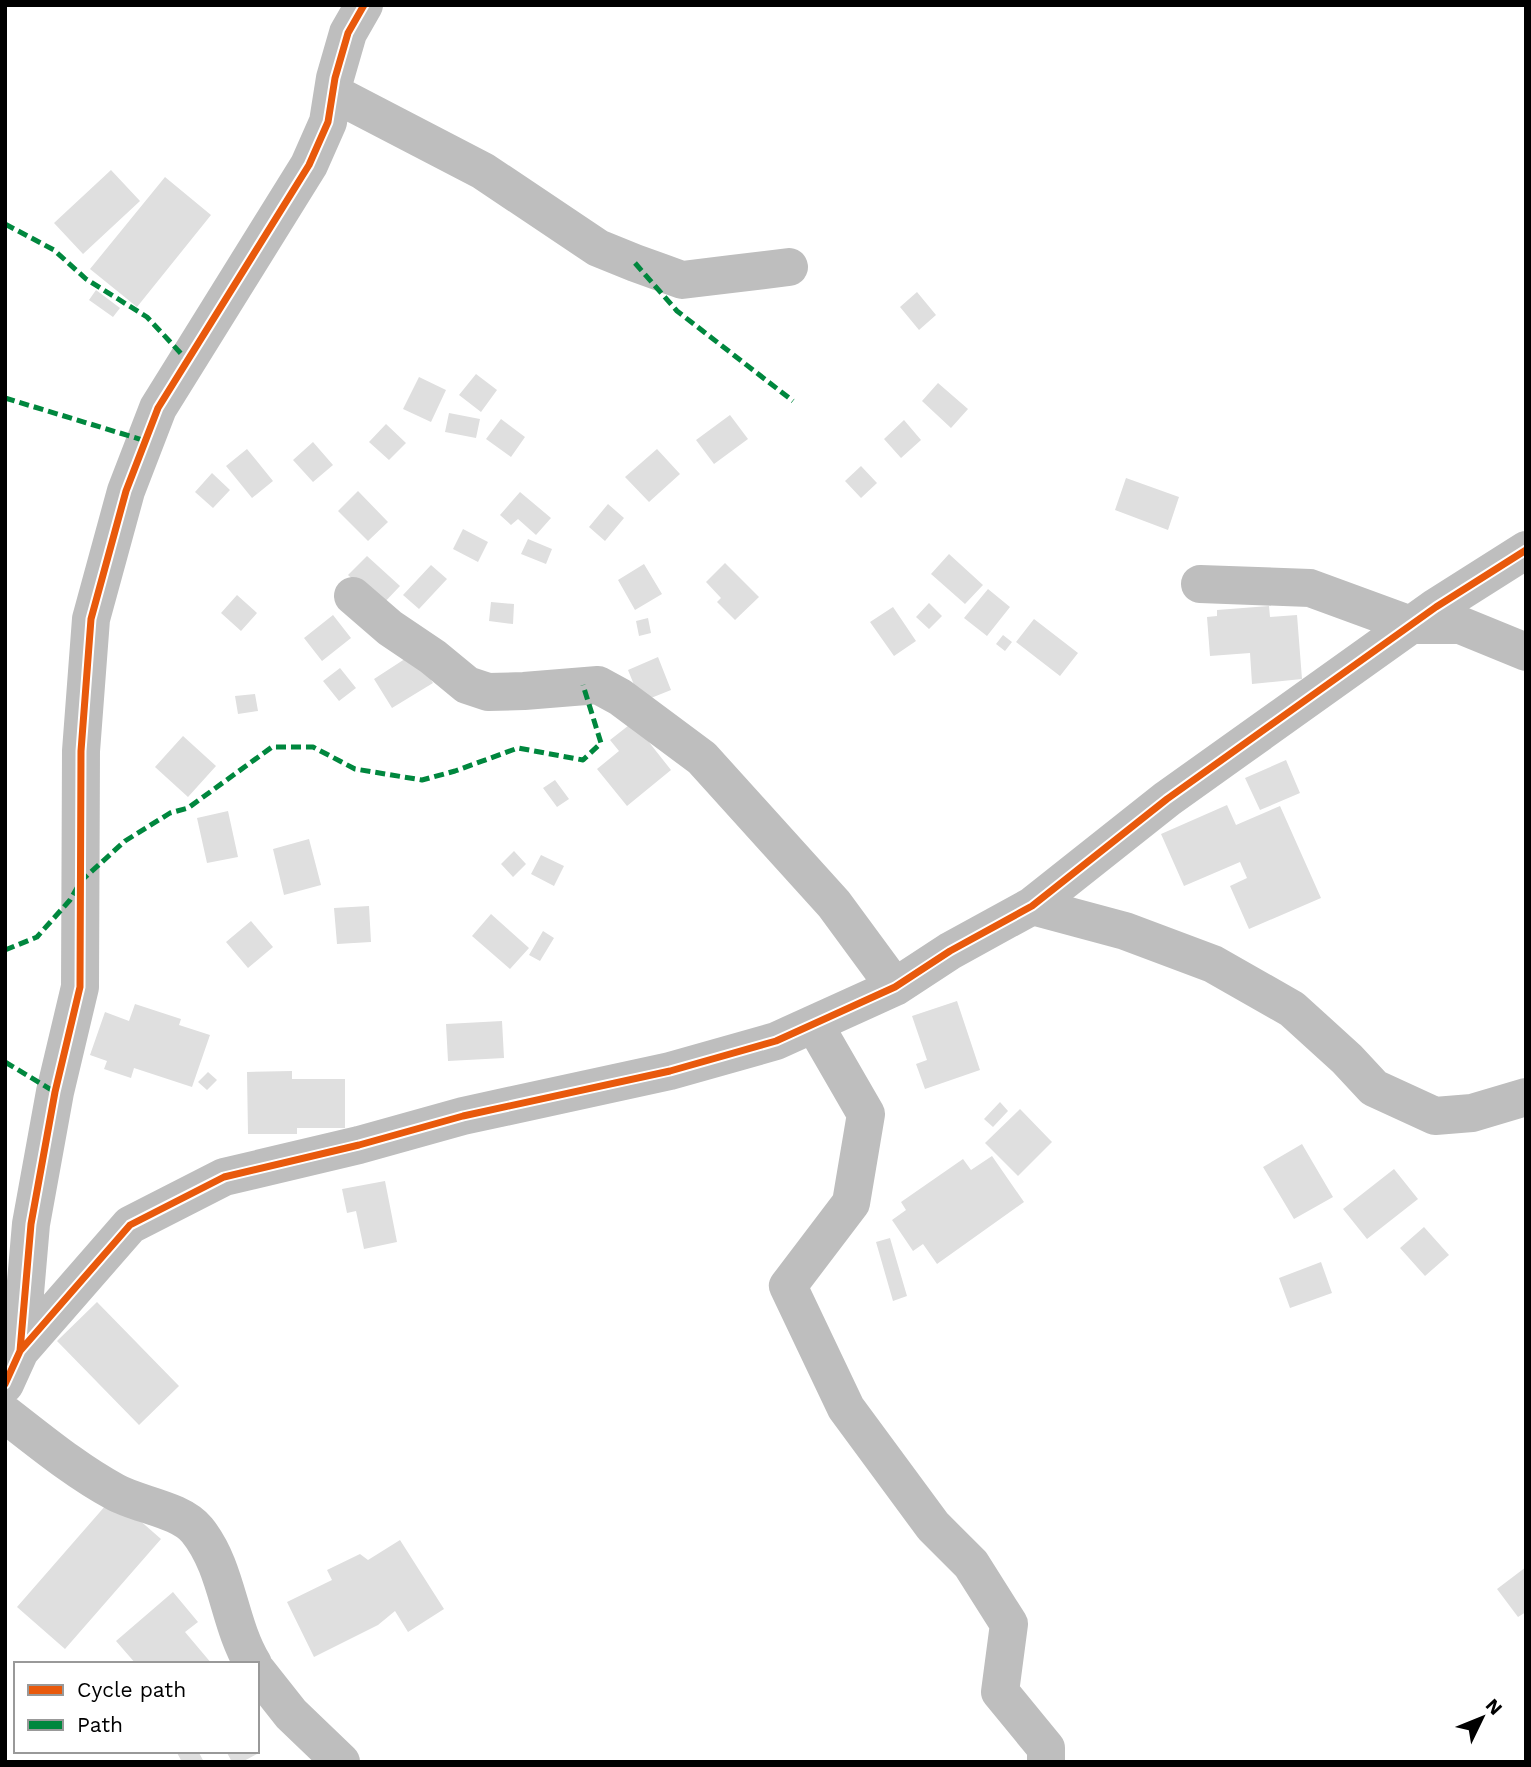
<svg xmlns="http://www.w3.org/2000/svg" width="1531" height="1767" font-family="'Work Sans',sans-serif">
<rect width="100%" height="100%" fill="#fff"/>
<path fill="#dfdfdf" d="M111,170L140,201L83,254L54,223Z
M165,177L211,215L137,307L90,269Z
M96,290L120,308L113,317L89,300Z
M917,292L936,315L919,330L900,307Z
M476,374L497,390L481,412L459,395Z
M419,377L446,390L431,422L403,409Z
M938,383L968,409L951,428L922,401Z
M449,413L480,419L476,438L445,432Z
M730,415L748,439L714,464L696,440Z
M501,419L525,437L511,457L486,439Z
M904,420L921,440L901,458L884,439Z
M386,424L406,443L389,460L369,442Z
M313,442L333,465L313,482L293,460Z
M247,449L273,481L252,498L226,466Z
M657,449L680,474L649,502L625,477Z
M861,466L877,483L861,498L845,481Z
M212,473L230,490L213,508L195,492Z
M1126,478L1179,497L1168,530L1115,510Z
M358,491L388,522L368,541L338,511Z
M520,492L551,518L536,535L518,519L511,525L500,515Z
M608,504L624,518L605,541L589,527Z
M463,529L488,542L478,562L453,549Z
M528,539L552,549L546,564L521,554Z
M949,554L983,585L965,604L931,574Z
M367,556L400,586L381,606L348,575Z
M725,563L759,597L735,620L717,602L721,598L706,582Z
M644,564L662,594L635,610L618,580Z
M431,565L447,579L419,609L403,595Z
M988,589L1010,607L987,636L964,618Z
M237,595L257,613L241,631L221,613Z
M491,602L514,604L513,624L489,621Z
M929,603L942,616L929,629L916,617Z
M1269,606L1270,617L1297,615L1302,679L1252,684L1250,653L1210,656L1207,617L1217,616V610Z
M893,607L916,641L894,656L870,622Z
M333,615L351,638L322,661L304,638Z
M648,618L651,633L639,636L636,621Z
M1034,619L1078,653L1060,676L1016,642Z
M1003,635L1012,642L1005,651L996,644Z
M414,653L433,683L392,708L374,679Z
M658,657L671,690L641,702L628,670Z
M340,668L356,688L339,701L323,681Z
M255,694L258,711L238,714L235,696Z
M633,722L671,770L627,806L597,769L619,751L610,740Z
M183,736L216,766L188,797L155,767Z
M1286,760L1300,793L1260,810L1245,778Z
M555,780L569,799L557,807L543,788Z
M1227,805L1236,825L1280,806L1321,898L1249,929L1230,886L1247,878L1240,862L1184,886L1161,834Z
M228,811L238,857L207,863L197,818Z
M309,839L321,885L284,895L273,849Z
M514,851L526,864L513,877L501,864Z
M541,855L564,866L554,886L531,874Z
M369,906L371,942L337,944L334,908Z
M491,914L529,948L510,969L472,936Z
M251,921L273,947L248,968L226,942Z
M543,931L554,938L540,961L529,955Z
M957,1001L980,1070L925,1089L916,1064L927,1060L912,1016Z
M135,1004L181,1019L179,1025L210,1035L192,1087L134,1068L131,1078L104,1069L107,1061L90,1055L105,1012L129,1021Z
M502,1021L504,1058L448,1061L446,1024Z
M292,1071V1079H345V1128H297V1134H248L247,1072Z
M208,1072L217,1080L207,1090L198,1082Z
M1000,1102L1008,1111L993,1127L984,1119Z
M1020,1109L1052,1142L1018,1176L985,1143Z
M1302,1144L1333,1197L1294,1219L1263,1167Z
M992,1156L1024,1202L937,1264L923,1244L913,1251L892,1220L906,1210L901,1202L963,1159L971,1170Z
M1394,1169L1418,1199L1367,1239L1343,1209Z
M385,1181L397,1242L364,1249L356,1211L347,1213L342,1189Z
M1424,1227L1449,1255L1425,1276L1400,1248Z
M890,1238L907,1296L893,1301L876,1242Z
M1321,1262L1332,1293L1290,1308L1279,1278Z
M97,1302L179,1386L139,1425L57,1341Z
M113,1497L161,1539L65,1649L17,1607Z
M400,1540L444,1609L408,1632L395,1611L378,1625L314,1657L287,1602L332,1580L327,1570L360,1554L368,1560Z
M1526,1567V1612L1518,1617L1497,1589Z
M173,1592L198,1622L185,1632L212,1664H136L116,1641Z
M176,1751H198L204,1762H182Z
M226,1751H255L257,1754L242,1762H232Z"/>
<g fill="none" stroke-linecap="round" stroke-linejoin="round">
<path stroke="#bebebe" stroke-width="38" d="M333,93L483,171L598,248L635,263L682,280L789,267
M1200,584L1310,588L1411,625H1460L1526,652
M353,596L390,628L433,657L467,685L488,692L524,691L598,685L620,697L702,758L834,904L895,987
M1032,906L1125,931L1213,964L1292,1009L1347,1059L1374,1088L1435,1116L1472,1113L1526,1097
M814,1024L866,1114L851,1203L788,1286L846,1408L933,1526L971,1564L1009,1624L1000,1692L1046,1748V1762
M20,1351L130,1225L224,1177L359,1145L463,1116L670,1071L776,1041L895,987L950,951L1032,906L1167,799L1436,607L1526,550
M5,1384L20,1351L31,1224L55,1092L80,987L81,751L91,619L126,491L158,408L309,165L328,122L335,78L348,33L364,5
M5,1414C40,1441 76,1471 115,1492C138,1505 180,1509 197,1530C228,1568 228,1623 253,1664
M257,1671L291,1714L341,1762"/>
<path stroke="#00873e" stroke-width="5" stroke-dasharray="10 5" stroke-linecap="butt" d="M5,224L54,250L86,279L147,317L187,360
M635,263L677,311L793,401
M5,398L146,441
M5,950L37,937L70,900L81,881L125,841L170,813L188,808L272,747H313L355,769L422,780L455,771L518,748L583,760L601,743L583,685
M5,1062L55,1092"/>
<defs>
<path id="cycleway" d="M20,1351L130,1225L224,1177L359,1145L463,1116L670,1071L776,1041L895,987L950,951L1032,906L1167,799L1436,607L1526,550
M5,1384L20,1351L31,1224L55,1092L80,987L81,751L91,619L126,491L158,408L309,165L328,122L335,78L348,33L364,5"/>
</defs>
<use href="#cycleway" stroke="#fff" stroke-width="11"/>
<use href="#cycleway" stroke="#e8590c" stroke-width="7"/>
</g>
<rect width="1531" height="1767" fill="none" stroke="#000000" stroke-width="14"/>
<rect x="14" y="1662" width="245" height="91" fill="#ffffff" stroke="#999999" stroke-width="2"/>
<rect x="28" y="1685" width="35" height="10" fill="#e8590c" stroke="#999999" stroke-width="2"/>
<text x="77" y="1697" font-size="21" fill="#000000">Cycle path</text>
<rect x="28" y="1720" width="35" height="10" fill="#00873e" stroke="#999999" stroke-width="2"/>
<text x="77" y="1732" font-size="21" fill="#000000">Path</text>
<g transform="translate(1482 1718) rotate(47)" stroke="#ffffff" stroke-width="5" paint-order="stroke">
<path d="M0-5L12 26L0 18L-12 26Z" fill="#000000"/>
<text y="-10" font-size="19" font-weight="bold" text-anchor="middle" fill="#000000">N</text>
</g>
</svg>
